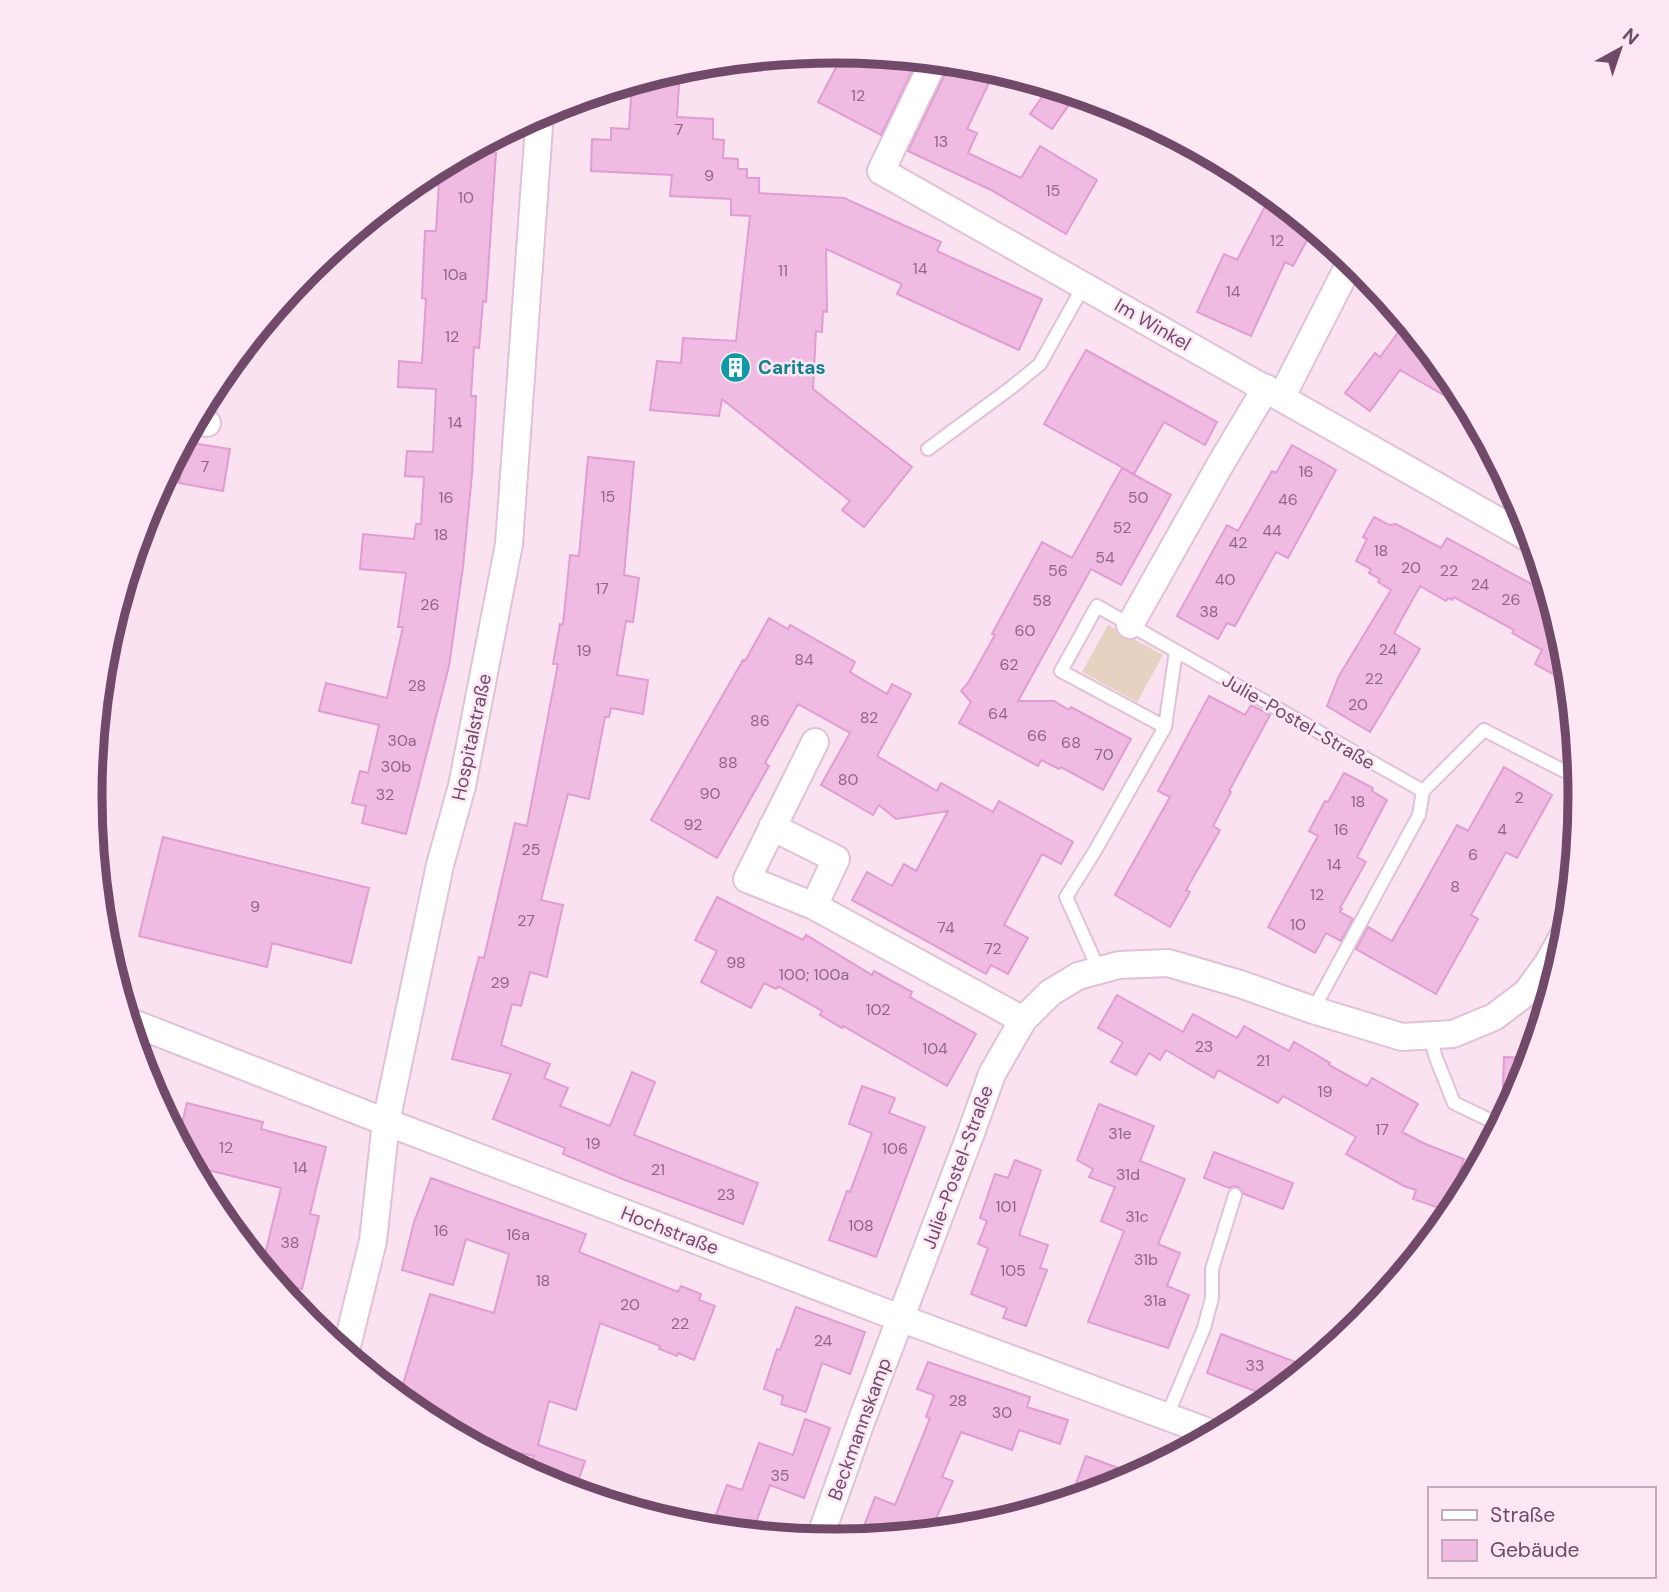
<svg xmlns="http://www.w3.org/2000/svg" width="1669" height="1592" font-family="'DM Sans',sans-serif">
<rect width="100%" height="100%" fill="#fbe2f0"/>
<path fill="#e7d1c1" d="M1108,625L1163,655L1137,702L1082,672Z"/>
<path fill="#efbbe3" stroke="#e19cd2" stroke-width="2" d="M844,52L918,59L881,135L818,102Z
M949,62L980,65L995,70L967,129L977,133L968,153L1021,178L1040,146L1097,180L1066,234L991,190L908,151L948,68Z
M680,68L677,117L713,119V139L724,140L723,158L738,159V169H747V178H759V193L844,198L941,242L937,251L1042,299L1019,350L897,294L902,284L826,249L827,312L823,311L822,332L816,331L813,389L912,467L864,527L842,510L850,501L722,399L719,416L650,410L657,361L681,363L683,338L736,341L750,216L731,215V199L670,196L672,175L591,171L592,139L611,140V128L629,129L632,82Z
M1050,86L1057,89L1073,99L1052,129L1030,114Z
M468,151L496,153L486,302L483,301L479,348L474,347L471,396H476L472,474L463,567L449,666L406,834L362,823L366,806L352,803L360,771L368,773L379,725L319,711L326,683L387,698L403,627H398L406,573L360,569L363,534L414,539L416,524H421L424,477L405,476L407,451L433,452L436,389L398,387L399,361L422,363L426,299L422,298L425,231H436L440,166Z
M1271,195L1313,229L1293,266L1285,262L1251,336L1197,312L1224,254L1237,260Z
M1405,323L1454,382L1468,409L1400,370L1370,411L1345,393L1375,353L1380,357Z
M1086,350L1217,422L1205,445L1164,422L1134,474L1044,424Z
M186,442L230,449L223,491L179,483Z
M1292,445L1336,470L1288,558L1276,552L1235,626L1227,623L1218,639L1177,616L1227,525L1238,531L1272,471L1276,473Z
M588,457L634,462L624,575L639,578L633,622L626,621L617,675L648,680L643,714L611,708L609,717H605L589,799L568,794L541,900L563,905L547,977L530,972L521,1006L512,1004L501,1045L550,1064L544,1078L568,1088L560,1106L610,1126L632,1072L655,1082L634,1135L758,1183L743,1224L625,1180L563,1154L565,1148L493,1119L511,1074L452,1059L479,957L484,958L515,823L527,826L558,664H553L560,624L563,625L570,555L579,556Z
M1122,468L1171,495L1121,585L1091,569L1018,701H1054L1069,710L1071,707L1131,739L1103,790L1061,767L1059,769L1041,760L1038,766L959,723L971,702L961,691L968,683L995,635L992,634L1042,542L1072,558Z
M1374,517L1389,525L1396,524L1441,548L1447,538L1548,593L1565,651L1569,683L1535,664L1542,650L1512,633L1514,630L1454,597L1452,600L1448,598L1446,601L1420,586L1394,633L1420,649L1370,732L1327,706L1339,676L1391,590L1378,582L1380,579L1369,573L1371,569L1356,561L1367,539L1363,537Z
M769,618L788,629L790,625L855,662L850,672L887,694L892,684L911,694L877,756L937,791L941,783L993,812L999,801L1073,842L1061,864L1042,854L1004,925L1028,938L1008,974L991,965L986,974L852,900L867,872L892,886L904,864L916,871L948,811L896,819L879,805L873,815L821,785L850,733L798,704L765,763L769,766L717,858L651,820L743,660L745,661Z
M1209,696L1245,715L1251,705L1270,715L1229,791L1231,792L1213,826L1220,830L1186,890L1190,892L1170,927L1115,895L1170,797L1158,791Z
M1504,767L1552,795L1517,858L1506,852L1471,915L1478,919L1436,994L1356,949L1368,927L1392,941L1457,825L1468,831Z
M1344,773L1373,788L1372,791L1387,800L1357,857L1366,862L1340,908L1342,909L1340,912L1353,919L1341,941L1326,933L1315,953L1268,927L1318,836L1309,831L1325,801L1328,802Z
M163,837L369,888L351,963L272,943L267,967L139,936Z
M717,897L803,940L806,935L872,975L874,971L912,992L910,997L976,1034L947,1086L843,1026L842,1028L820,1015L822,1011L778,986L776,989L764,983L751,1008L701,982L717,951L695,940Z
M1117,995L1183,1032L1193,1014L1237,1038L1244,1026L1289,1051L1294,1042L1330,1063L1329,1065L1367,1086L1372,1078L1418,1104L1402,1132L1423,1143L1464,1159L1445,1210L1413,1199L1416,1190L1404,1186L1346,1154L1356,1137L1283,1096L1278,1103L1218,1070L1214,1078L1166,1050L1160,1060L1149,1053L1136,1075L1111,1062L1123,1042L1098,1028Z
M1504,1057L1530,1058L1523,1082L1504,1117L1502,1116Z
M862,1086L895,1098L889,1113L925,1127L876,1257L829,1240L847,1191L850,1192L872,1133L849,1124Z
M187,1103L263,1122L261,1129L326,1147L310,1214L319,1216L302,1289L274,1282L262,1267L281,1188L191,1166L178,1140Z
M1099,1104L1154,1126L1140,1161L1185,1179L1158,1244L1180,1253L1167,1286L1189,1295L1168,1348L1088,1322L1124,1231L1101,1221L1115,1187L1089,1177L1093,1169L1077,1160Z
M1214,1152L1293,1183L1283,1209L1244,1194L1238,1187L1234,1186L1229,1188L1204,1178Z
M1015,1160L1041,1170L1019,1235L1048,1245L1040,1268L1047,1270L1026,1326L1003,1318L1007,1308L971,1294L988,1248L978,1244L987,1221L980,1218L995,1174L1008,1178Z
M431,1178L586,1234L579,1252L678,1292L681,1286L701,1294L699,1300L715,1306L694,1360L678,1353L677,1356L659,1349L660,1346L600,1323L576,1410L549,1401L538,1445L585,1461L577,1484L530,1468L534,1456L502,1449L459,1436L420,1415L399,1398L430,1294L494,1313L509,1254L466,1239L453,1285L402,1270L414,1222Z
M796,1307L865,1332L850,1374L822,1363L806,1412L781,1404L783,1396L764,1389L777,1349L780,1350Z
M1221,1334L1301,1364L1295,1378L1271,1397L1207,1373Z
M928,1362L1030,1397L1027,1407L1068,1420L1060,1444L1019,1430L1012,1450L961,1432L942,1477L953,1481L930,1532L859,1539L875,1497L895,1505L930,1418L926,1417L934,1395L917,1389Z
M805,1419L830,1428L804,1498L770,1485L752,1533L728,1531L732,1521L716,1515L727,1485L742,1490L759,1443L793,1455Z
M1086,1456L1137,1475L1119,1485L1070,1500Z"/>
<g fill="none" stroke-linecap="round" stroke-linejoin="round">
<defs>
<path id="lane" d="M928,449L1012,387L1040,364L1084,285
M1176,651L1423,791L1484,730L1578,778
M1099,970L1066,897L1095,851L1165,727L1176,651L1097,606L1061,671L1165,727
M1313,1010L1419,815L1423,791
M1430,1036L1436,1058L1454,1103L1500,1125
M1167,1416L1204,1328L1212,1298V1269L1235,1195"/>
<path id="street" d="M934,61L881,171L1532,540
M1281,398L1351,261
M194,421L207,423
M1130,625L1220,465L1266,388
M815,742L747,879L814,906L1023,1020
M772,827L836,859L814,906
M128,1021L386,1122L900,1318L1214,1434
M345,1354L373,1241L386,1122L440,865L462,786L509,544L540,112
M819,1540L861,1422L971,1133L992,1074L1023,1020L1050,993L1078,976L1119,965L1168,963L1240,984L1313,1010L1402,1037L1453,1034L1494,1017L1527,992L1548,963L1567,929"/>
</defs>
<use href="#lane" stroke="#e0c1d7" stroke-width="16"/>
<use href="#street" stroke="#e0c1d7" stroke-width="30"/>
<use href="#lane" stroke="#fff" stroke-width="12"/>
<use href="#street" stroke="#fff" stroke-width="26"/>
</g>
<defs>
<symbol id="building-disc" viewBox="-11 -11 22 22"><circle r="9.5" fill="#0f9aa8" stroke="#fee7f4"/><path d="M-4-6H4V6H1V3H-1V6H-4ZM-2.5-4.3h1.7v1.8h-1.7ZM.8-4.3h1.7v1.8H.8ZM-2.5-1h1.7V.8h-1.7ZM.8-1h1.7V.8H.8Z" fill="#fff"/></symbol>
</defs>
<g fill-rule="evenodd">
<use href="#building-disc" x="718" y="350" width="35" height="35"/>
</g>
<g text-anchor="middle" stroke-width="5" stroke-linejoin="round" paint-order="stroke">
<g font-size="16" fill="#906688">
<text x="858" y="101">12</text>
<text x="679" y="135">7</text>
<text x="941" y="147">13</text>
<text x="709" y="181">9</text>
<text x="1053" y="196">15</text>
<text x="466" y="203">10</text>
<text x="1277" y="246">12</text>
<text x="920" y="274">14</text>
<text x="783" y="276">11</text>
<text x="455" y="280">10a</text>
<text x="1233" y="297">14</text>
<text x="452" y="342">12</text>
<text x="455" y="428">14</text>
<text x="205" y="472">7</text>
<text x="1306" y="477">16</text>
<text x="608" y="502">15</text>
<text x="446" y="503">16</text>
<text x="1138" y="503">50</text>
<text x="1288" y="505">46</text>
<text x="1122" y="533">52</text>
<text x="1272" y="536">44</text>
<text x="441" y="540">18</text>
<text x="1238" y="548">42</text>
<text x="1381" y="556">18</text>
<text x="1105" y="563">54</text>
<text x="1411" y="573">20</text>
<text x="1058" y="576">56</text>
<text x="1449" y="576">22</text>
<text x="1225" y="585">40</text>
<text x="1480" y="590">24</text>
<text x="602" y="594">17</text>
<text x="1511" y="605">26</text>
<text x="1042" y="606">58</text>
<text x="430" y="610">26</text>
<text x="1209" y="617">38</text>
<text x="1025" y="636">60</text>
<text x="1388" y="655">24</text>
<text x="584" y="656">19</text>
<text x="804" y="665">84</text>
<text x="1009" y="670">62</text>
<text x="1374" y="684">22</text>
<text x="417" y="691">28</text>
<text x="1358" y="710">20</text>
<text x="998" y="719">64</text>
<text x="869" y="723">82</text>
<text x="760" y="726">86</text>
<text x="1037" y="741">66</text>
<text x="402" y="746">30a</text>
<text x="1071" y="748">68</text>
<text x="1104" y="760">70</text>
<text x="728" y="768">88</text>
<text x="396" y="772">30b</text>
<text x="848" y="785">80</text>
<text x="710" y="799">90</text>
<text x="385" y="800">32</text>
<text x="1519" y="803">2</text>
<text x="1358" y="807">18</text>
<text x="693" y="830">92</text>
<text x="1341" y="835">16</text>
<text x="1502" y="835">4</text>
<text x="531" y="855">25</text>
<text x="1473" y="860">6</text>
<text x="1334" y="870">14</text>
<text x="1455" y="892">8</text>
<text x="1317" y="900">12</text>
<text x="255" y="912">9</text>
<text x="526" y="926">27</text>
<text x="1298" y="930">10</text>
<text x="946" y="933">74</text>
<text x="993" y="954">72</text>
<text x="736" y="968">98</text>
<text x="814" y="980">100; 100a</text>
<text x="500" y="988">29</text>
<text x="878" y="1015">102</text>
<text x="1204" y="1052">23</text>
<text x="935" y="1054">104</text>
<text x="1263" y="1066">21</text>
<text x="1325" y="1097">19</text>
<text x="1382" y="1135">17</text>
<text x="1120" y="1139">31e</text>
<text x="593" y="1149">19</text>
<text x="226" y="1153">12</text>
<text x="895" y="1154">106</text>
<text x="300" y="1173">14</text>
<text x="658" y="1175">21</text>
<text x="1128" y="1180">31d</text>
<text x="726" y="1200">23</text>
<text x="1006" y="1212">101</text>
<text x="1137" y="1222">31c</text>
<text x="861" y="1231">108</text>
<text x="441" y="1236">16</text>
<text x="518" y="1240">16a</text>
<text x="290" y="1248">38</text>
<text x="1146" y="1265">31b</text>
<text x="1013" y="1276">105</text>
<text x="543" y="1286">18</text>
<text x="1155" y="1306">31a</text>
<text x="630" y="1310">20</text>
<text x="680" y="1329">22</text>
<text x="823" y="1346">24</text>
<text x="1255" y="1371">33</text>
<text x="958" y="1406">28</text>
<text x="1002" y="1418">30</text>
<text x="780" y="1481">35</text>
</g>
<g font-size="19" fill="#714a6a" stroke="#fee7f4">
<text transform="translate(1153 324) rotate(30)" y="7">Im Winkel</text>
<text transform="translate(1299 721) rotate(30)" y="7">Julie-Postel-Straße</text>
<text transform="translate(471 737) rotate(-78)" y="7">Hospitalstraße</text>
<text transform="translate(957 1167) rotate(-70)" y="7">Julie-Postel-Straße</text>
<text transform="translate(670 1230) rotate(21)" y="7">Hochstraße</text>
<text transform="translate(859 1429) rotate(-70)" y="7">Beckmannskamp</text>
</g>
<g font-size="19" font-weight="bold" fill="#0d838f" stroke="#fee7f4" text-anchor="start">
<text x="758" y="374">Caritas</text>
</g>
</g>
<path d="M0 0H1669V1592H0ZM102 796a733 733 0 1 1 1466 0a733 733 0 1 1-1466 0Z" fill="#fee7f4" fill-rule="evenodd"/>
<path fill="none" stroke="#714a6a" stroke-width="9" d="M102 796a733 733 0 1 1 1466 0a733 733 0 1 1-1466 0Z"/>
<rect x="1428" y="1487" width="228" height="91" fill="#fee7f4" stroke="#c6a8bd" stroke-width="2"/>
<rect x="1442" y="1510" width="35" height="10" fill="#ffffff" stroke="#c6a8bd" stroke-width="2"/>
<text x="1490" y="1522" font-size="21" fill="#714a6a">Straße</text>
<rect x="1442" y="1540" width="35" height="21" fill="#efbbe3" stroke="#c6a8bd" stroke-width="2"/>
<text x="1490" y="1557" font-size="21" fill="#714a6a">Gebäude</text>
<g transform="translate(1620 49) rotate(40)" stroke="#fee7f4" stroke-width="5" paint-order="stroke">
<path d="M0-5L12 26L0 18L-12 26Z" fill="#714a6a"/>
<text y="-10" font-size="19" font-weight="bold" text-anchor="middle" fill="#714a6a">N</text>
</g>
</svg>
